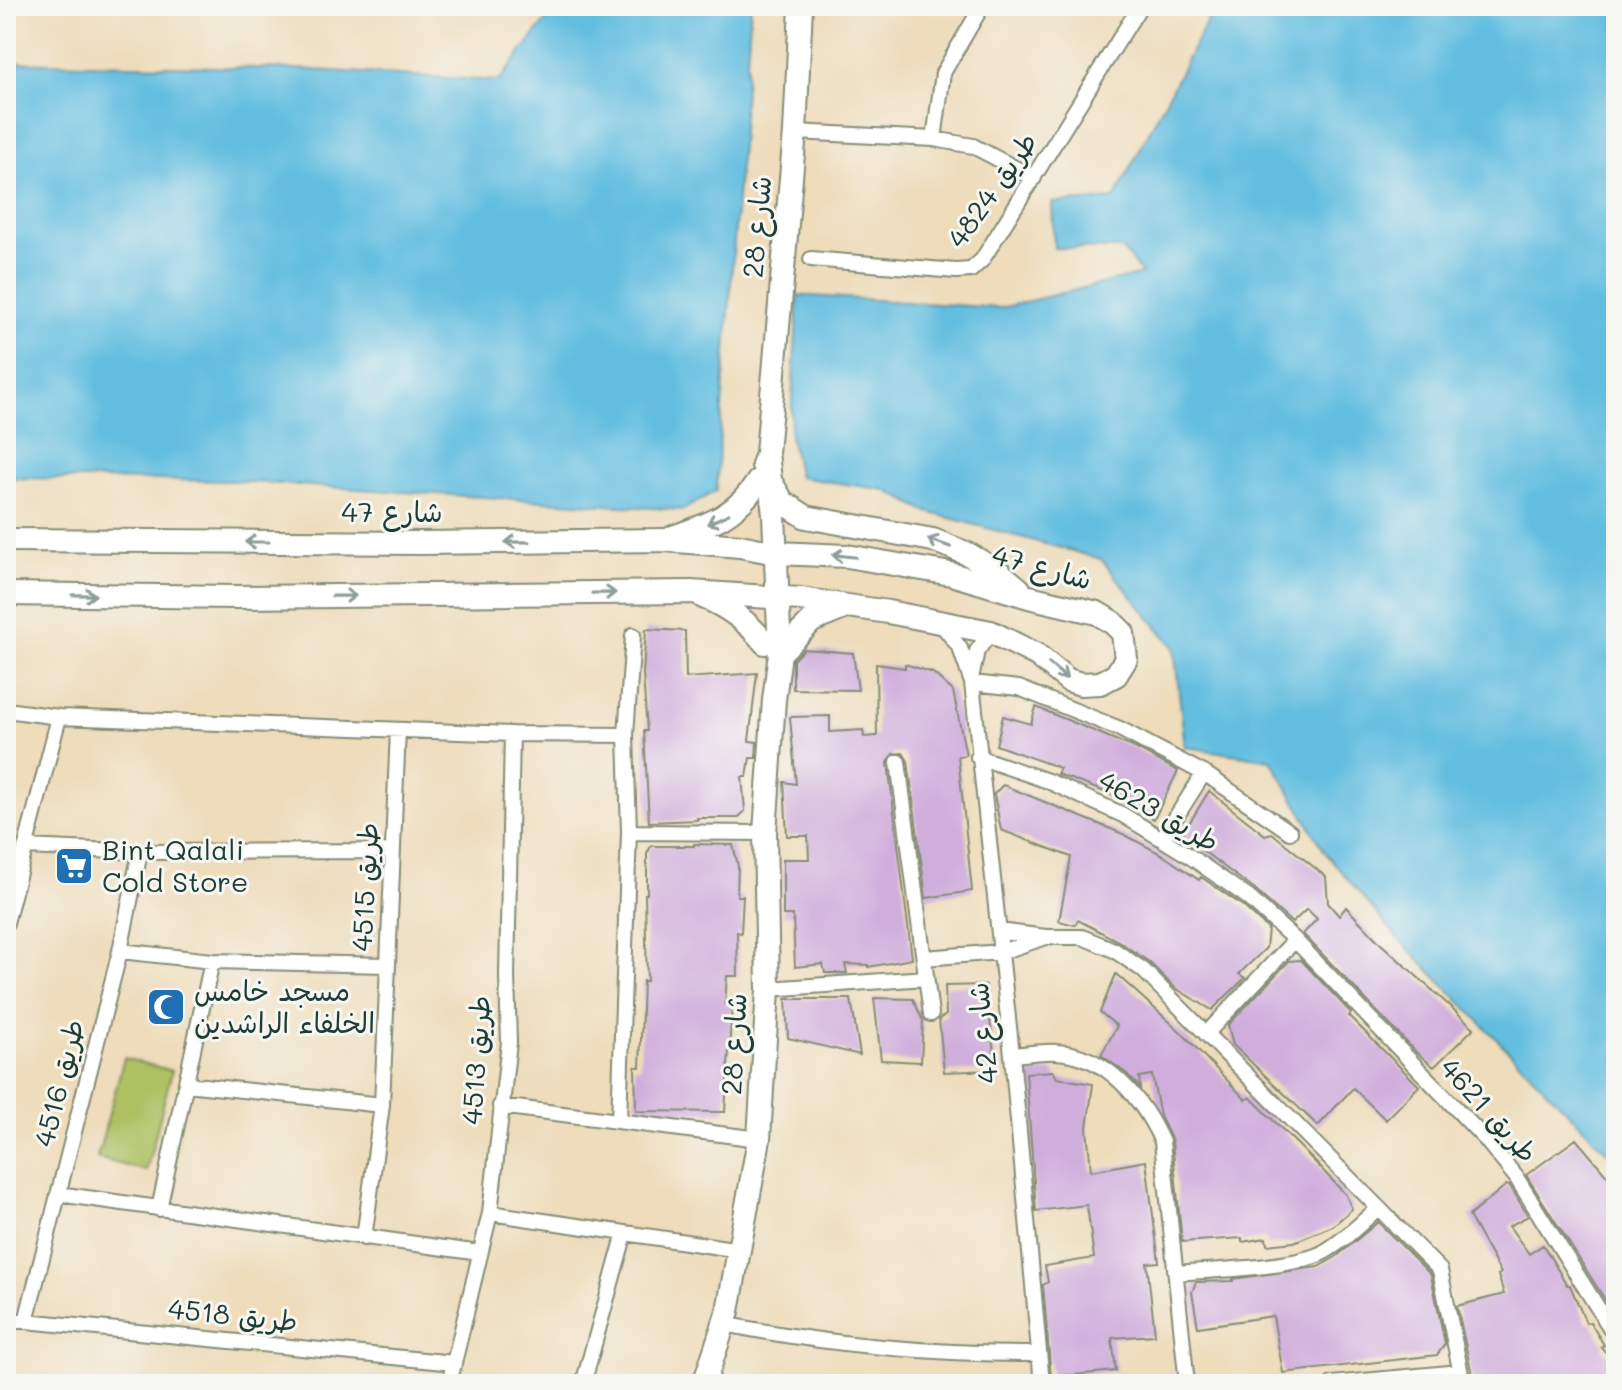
<svg xmlns="http://www.w3.org/2000/svg" width="1622" height="1390" font-family="Mali,'Playpen Sans Arabic',sans-serif">
<rect width="100%" height="100%" fill="#f6f6f2"/>
<filter id="ink" filterUnits="userSpaceOnUse"><feTurbulence type="fractalNoise" baseFrequency=".0125" numOctaves="2"/><feDisplacementMap in="SourceGraphic" scale="16" xChannelSelector="R" yChannelSelector="G"/><feConvolveMatrix kernelMatrix="1 2 1 2 8 2 1 2 1" color-interpolation-filters="sRGB"/></filter>
<filter id="wash" filterUnits="userSpaceOnUse"><feTurbulence type="fractalNoise" baseFrequency=".006" numOctaves="4" result="noise"/><feDisplacementMap in="SourceGraphic" scale="32" xChannelSelector="R" yChannelSelector="G"/><feGaussianBlur stdDeviation="1.8" result="paint"/><feColorMatrix in="noise" values="0 0 0 0 0 0 0 0 0 0 0 0 0 0 0 0 0 1.4 0 .05"/><feComposite in="paint" operator="in"/></filter>
<g filter="url(#wash)">
<rect width="100%" height="100%" fill="#eedcba"/>
<path fill="#afc063" stroke="#677e4c" stroke-width="2" d="M124,1058L172,1071L146,1171L97,1158Z"/>
<path fill="#62bde0" stroke="#407d8a" stroke-width="2" d="M557,6H751L716,491L683,510L236,481L6,478V62L298,69L499,81Z
M1215,6H1616V1161L1397,937L1326,854L1271,760L1185,747L1174,647L1101,559L928,512L886,490L799,477L790,437L798,295L1000,308L1142,274L1122,249L1054,248L1052,203L1114,199Z"/>
<g id="blocks">
<path fill="#d0aedc" d="M646,629L685,631L686,678L757,673L749,741L757,742L756,758H750L747,777H742L745,811L738,818H697V820L649,822L644,731H647L643,674Z
M804,649L853,653L858,690L793,689V660Z
M876,664L905,668V664L933,673L953,691L966,755L958,756L972,891L926,898L908,761L903,753L893,754L888,763L912,959L868,967V965L845,964L847,973H825L823,964L795,967L793,915H783V859H809L808,836H787L784,782L796,784L790,717L830,716V732L863,730L864,737L877,736Z
M1036,707L1135,748L1178,771L1154,819L1110,794L1057,774L1060,768L996,745L1003,716L1031,724Z
M1003,785L1123,834L1161,854L1199,880L1201,877L1243,906L1268,929L1266,948L1239,974L1245,978L1212,1010L1175,988L1149,962L1120,942L1078,920L1075,925L1059,921L1071,857L1001,830L994,794Z
M1209,791L1265,835L1272,833L1326,877L1328,903L1339,916L1346,907L1380,943L1474,1028L1434,1067L1416,1052L1303,934L1317,919L1307,909L1292,923L1255,890L1182,835Z
M694,844L733,845L738,866L737,896H743L741,933L737,932L738,976H727L725,1004H732L725,1112L636,1111L635,1067H640L643,981H647L645,894H647V854L651,846H694Z
M1301,960L1351,1013L1349,1016L1419,1086L1386,1120L1353,1088L1318,1126L1233,1045L1228,1025L1289,961Z
M1116,974L1181,1032L1246,1100L1250,1097L1316,1163L1346,1195L1352,1209L1333,1226L1294,1242L1267,1245L1266,1238L1242,1242V1238L1182,1242L1172,1141L1160,1116L1152,1075L1139,1077L1140,1088L1127,1074L1101,1055L1117,1026L1100,1012Z
M986,985L996,1070L944,1072L939,1019L946,1015L945,986Z
M874,998L913,999L923,1021L921,1062L881,1060Z
M786,999H851L860,1055L788,1038Z
M1053,1071L1057,1078L1093,1084L1087,1128L1091,1171L1146,1161L1159,1262L1147,1263L1155,1335L1112,1338L1116,1371L1051,1377L1043,1285L1048,1282L1045,1266L1094,1258L1087,1205L1036,1211L1026,1073Z
M1576,1139L1616,1186V1317L1526,1175Z
M1506,1185L1510,1186L1528,1216L1509,1226L1529,1254L1543,1245L1567,1285H1570L1586,1323L1590,1322L1604,1345L1601,1347L1616,1364V1384H1474L1457,1306L1504,1294L1498,1275L1501,1273L1469,1216Z
M1378,1222L1431,1275L1445,1344L1437,1355L1283,1373L1273,1316L1198,1327L1192,1292L1196,1282L1233,1281V1279L1318,1267L1336,1257Z"/>
</g>
</g>
<g filter="url(#ink)">
<use href="#blocks" fill-opacity="0" stroke="#868c77" stroke-width="2"/>
<g fill="none" stroke-linecap="round" stroke-linejoin="round">
<defs>
<path id="street" d="M795,132L934,139L973,146L1034,178
M934,139L943,73L982,6
M811,259L956,271L971,270L982,260L1140,6
M939,621L960,648L972,683L1012,1055L1042,1384
M972,674L977,651L991,632
M972,683L1019,688L1120,729L1207,775L1290,832
M6,710L59,717L512,734L626,735
M978,757L1048,781L1123,815L1188,855L1249,898L1295,940L1487,1141L1516,1177L1616,1337
M898,762L931,1014
M629,832L765,833
M1162,839L1204,773
M25,847L140,852L392,851
M6,923L59,717
M999,931L1046,937H1082L1114,950L1143,970L1440,1270L1463,1384
M120,951L212,961L387,965
M924,958L1001,952L1046,937
M768,989L926,978
M1206,1034L1295,940
M1012,1055C1027,1054 1042,1051 1056,1052C1107,1054 1143,1100 1162,1142L1187,1384
M186,1084L382,1105
M500,1106L759,1139
M619,1121L629,832L626,735L633,635
M58,1194L480,1253
M159,1209L212,961
M490,1213L740,1250
M364,1238L382,1105L398,730
M1176,1273C1212,1270 1296,1268 1324,1252C1344,1241 1361,1223 1378,1208
M6,1321H26L454,1363
M26,1321L120,951L140,852
M724,1324C828,1345 932,1354 1039,1354
M449,1384L490,1213L509,1042L507,975L512,734
M583,1384L625,1233
M1332,1384L1460,1372"/>
<path id="secondary" d="M763,465L767,453L795,132L801,6
M772,484L783,502L806,517L933,540L968,554L1000,573L1019,589
M673,537C711,524 737,515 759,480
M6,540L422,543L664,540L740,546L776,553L847,556L951,574L1029,597L1097,613L1112,622L1123,633L1126,659L1116,675L1100,683L1081,684L1068,680L1037,655L991,632L888,612L801,599L691,592L235,597L6,594
M703,597C729,607 748,622 765,643
M780,653L812,621L846,607
M704,1384L728,1311L759,1139L768,989L765,833L774,700L780,653L774,515L767,453"/>
</defs>
<use href="#street" stroke="#868c77" stroke-width="18"/>
<use href="#secondary" stroke="#868c77" stroke-width="26"/>
<use href="#street" stroke="#fff" stroke-width="14"/>
<use href="#secondary" stroke="#fff" stroke-width="22"/>
</g>
<defs><path id="oneway-shaft" d="M-6 0H5M1.5-3L5.5 0L1.5 3" fill="none" stroke-width="1.6" stroke-linecap="round" stroke-linejoin="round" transform="scale(2)"/></defs>
<g stroke="#8f9e9a">
<use href="#oneway-shaft" transform="translate(718 519) rotate(155)"/>
<use href="#oneway-shaft" transform="translate(257 542) rotate(-180)"/>
<use href="#oneway-shaft" transform="translate(517 542) rotate(179)"/>
<use href="#oneway-shaft" transform="translate(939 543) rotate(-160)"/>
<use href="#oneway-shaft" transform="translate(844 556) rotate(-174)"/>
<use href="#oneway-shaft" transform="translate(604 593) rotate(-1)"/>
<use href="#oneway-shaft" transform="translate(84 595) rotate(1)"/>
<use href="#oneway-shaft" transform="translate(344 596) rotate(-1)"/>
<use href="#oneway-shaft" transform="translate(1058 671) rotate(40)"/>
</g>
</g>
<defs>
<symbol id="supermarket-square" viewBox="-11 -11 22 22"><rect x="-9" y="-9" width="18" height="18" rx="4" fill="#1f6fb2" stroke="#f6f6f2"/><path d="M-6-5.5h2.5l.6 2H6L4.5 2H-2.5L-4.4-4H-6ZM-1.5 3.2a1.3 1.3 0 1 0 .1 0ZM3 3.2a1.3 1.3 0 1 0 .1 0Z" fill="#fff"/></symbol>
<symbol id="mosque-square" viewBox="-11 -11 22 22"><rect x="-9" y="-9" width="18" height="18" rx="4" fill="#1f6fb2" stroke="#f6f6f2"/><path d="M3.5-4.9A6 6 0 1 0 3.5 4.9A5 5 0 1 1 3.5-4.9Z" fill="#fff"/></symbol>
</defs>
<g fill-rule="evenodd">
<use href="#supermarket-square" x="52" y="844" width="44" height="44"/>
<use href="#mosque-square" x="144" y="985" width="44" height="44"/>
</g>
<g text-anchor="middle" stroke-width="6" stroke-linejoin="round" paint-order="stroke">
<g font-size="28" fill="#1f3d34" stroke="#f6f6f2">
<text transform="translate(992 190) rotate(-55)" y="10">طريق 4824</text>
<text transform="translate(757 227) rotate(-85)" y="10">شارع 28</text>
<text x="392" y="522">شارع 47</text>
<text transform="translate(1042 567) rotate(15)" y="10">شارع 47</text>
<text transform="translate(1159 811) rotate(30)" y="10">طريق 4623</text>
<text transform="translate(365 887) rotate(-87)" y="10">طريق 4515</text>
<text transform="translate(983 1033) rotate(-96)" y="10">شارع 42</text>
<text transform="translate(734 1044) rotate(-87)" y="10">شارع 28</text>
<text transform="translate(476 1060) rotate(-86)" y="10">طريق 4513</text>
<text transform="translate(59 1083) rotate(-76)" y="10">طريق 4516</text>
<text transform="translate(1489 1110) rotate(48)" y="10">طريق 4621</text>
<text transform="translate(233 1315) rotate(6)" y="10">طريق 4518</text>
</g>
<g font-size="28" fill="#1f3d34" stroke="#f6f6f2" text-anchor="start">
<text x="102" y="860">Bint Qalali<tspan x="102" dy="32">Cold Store</tspan></text>
<text x="194" y="1001">مسجد خامس<tspan x="194" dy="32">الخلفاء الراشدين</tspan></text>
</g>
</g>
<rect width="1622" height="1390" fill="none" stroke="#f6f6f2" stroke-width="32"/>
</svg>
